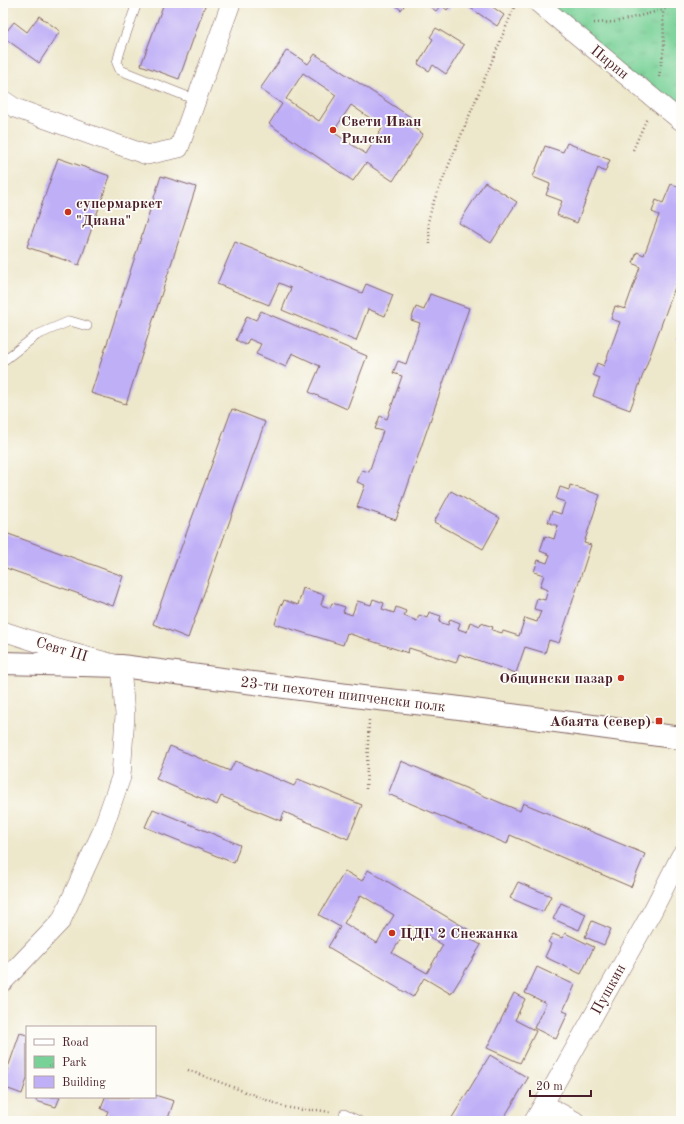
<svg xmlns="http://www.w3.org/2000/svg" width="684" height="1124" font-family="'Old Standard TT',serif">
<defs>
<pattern id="park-tufts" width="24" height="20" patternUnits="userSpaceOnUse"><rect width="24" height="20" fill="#78d197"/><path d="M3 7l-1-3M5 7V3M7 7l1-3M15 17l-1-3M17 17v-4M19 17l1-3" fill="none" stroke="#69b382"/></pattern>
</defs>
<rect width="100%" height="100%" fill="#fdfcf7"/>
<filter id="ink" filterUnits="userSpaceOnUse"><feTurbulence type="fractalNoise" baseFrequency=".025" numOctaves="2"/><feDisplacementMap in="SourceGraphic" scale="8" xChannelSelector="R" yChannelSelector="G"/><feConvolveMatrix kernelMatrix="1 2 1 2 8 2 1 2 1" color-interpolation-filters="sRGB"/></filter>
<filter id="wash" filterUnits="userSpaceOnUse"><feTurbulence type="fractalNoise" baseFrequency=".012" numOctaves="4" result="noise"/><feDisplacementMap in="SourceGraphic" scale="16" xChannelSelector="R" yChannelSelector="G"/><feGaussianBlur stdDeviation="0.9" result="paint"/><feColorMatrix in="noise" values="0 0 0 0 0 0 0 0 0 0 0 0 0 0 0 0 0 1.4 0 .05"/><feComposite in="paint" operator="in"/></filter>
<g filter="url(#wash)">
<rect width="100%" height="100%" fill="#ede7cb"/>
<path fill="url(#park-tufts)" stroke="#617861" d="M538,3H681V121Z"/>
<g id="blocks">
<path fill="#bfaff7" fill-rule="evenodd" d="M164,3H206L179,79L141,65Z
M393,3H406L401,10Z
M425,3H452L447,10L441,5L436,11Z
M471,3H487L504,15L497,26L469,7Z
M39,16L60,31L39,63L3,37V36L14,22L27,32Z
M436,28L464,45L446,74L433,65L429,71L418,64L433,39L430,37Z
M287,50L308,64L315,54L412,118L408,124L423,134L393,181L366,163L353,181L269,124L282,104L260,89ZM303,73L336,95L319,121L286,99ZM351,105L383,127L366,154L333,132Z
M567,143L610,160L605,172L598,168L577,223L557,215L562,201L546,195L550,184L533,177L545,146L563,152Z
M58,158L110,176L79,265L27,247Z
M161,176L196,187L126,404L91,393Z
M485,182L517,202L491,243L459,223Z
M671,184L681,187V271L630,410L593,396L600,378L593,375L597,363L604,366L620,322L611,319L615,306L625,309L640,267L633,263L637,252L644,255L659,215L652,212L656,200L663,203Z
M235,242L362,293L366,284L393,295L385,316L368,309L356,341L282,310L291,288L279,283L269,305L217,284Z
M430,294L469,308L396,520L357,507L365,485L357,482L362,470L369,472L383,431L375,429L380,416L387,419L402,376L393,373L398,361L406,364L420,323L411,320L416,307L424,310Z
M261,311L367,356L347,409L309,392L320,366L292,353L286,367L256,354L261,344L249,339L246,345L236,340L247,316L256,320Z
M681,329V342L677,340Z
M232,409L265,422L188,638L153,624Z
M570,485L600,495L584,543L591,545L559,643L549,640L545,653L525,647L516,673L459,654L456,663L409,648L408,653L347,633L343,645L275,624L281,604L282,605L284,600L298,605L303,588L324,595L321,605L330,608L332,603L345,607L343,612L352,615L357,601L371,605L373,599L384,603L382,609L394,613L396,607L406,611L404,616L417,621L419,615L427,618L429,612L441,616L439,622L448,625L450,619L460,623L458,629L467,632L470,622L480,626L481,623L493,627L492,630L502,633L503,631L519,636L525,618L537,622L541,611L534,609L537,598L545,600L548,590L540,587L544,575L534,572L538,560L547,563L550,555L540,551L545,536L554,539L558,526L548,522L552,511L561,514L565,502L556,499L560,487L569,490Z
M451,491L500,518L483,549L434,522Z
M3,532L123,576L113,606L3,567Z
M170,746L230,771L235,761L294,786L298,779L362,805L348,839L284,812L281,821L221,796L217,805L156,779Z
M401,761L520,811L523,803L645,854L631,887L510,835L507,844L388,794Z
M153,809L240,845L234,863L145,827Z
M368,870L469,930L465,936L481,945L451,994L424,978L413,997L328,947L340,927L319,915L345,871L362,881ZM361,895L394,915L377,943L344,923ZM409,925L443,945L427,973L392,953Z
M518,882L551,896L543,912L510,898Z
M561,903L586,914L579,930L553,919Z
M592,921L611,929L604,945L585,937Z
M565,933L594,947L581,974L545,957L551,944L548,942L553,934L562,938Z
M537,967L575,985L563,1011L568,1013L556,1039L534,1028L546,1003L525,993Z
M514,993L525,999L515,1020L536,1031L520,1063L487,1048Z
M20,1033L27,1035V1079L22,1094L3,1087V1082Z
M490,1055L528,1078L502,1121H450Z
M155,1095L174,1101L167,1121H104L108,1111L101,1109L105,1097H155Z
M37,1097H60L56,1107L36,1101Z"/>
</g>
</g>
<g filter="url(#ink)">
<use href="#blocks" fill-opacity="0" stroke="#836563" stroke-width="1"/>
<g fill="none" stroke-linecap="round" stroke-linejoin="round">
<defs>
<path id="lane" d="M137,3L120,51L117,63L120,70L196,100
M3,361L37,335L70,321L87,326
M344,1114L359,1121"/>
<path id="street" d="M538,3L681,121
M3,100L15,108L147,155L179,148L231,3
M3,631L58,649L121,666L125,715L121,777L101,834L61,921L3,982
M544,1104L575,1121
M534,1121L653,910L681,855"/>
<path id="primary" d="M3,663L121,666L370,698L452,707L681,738"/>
</defs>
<use href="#lane" stroke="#836563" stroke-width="10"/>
<use href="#street" stroke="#836563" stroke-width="20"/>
<use href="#primary" stroke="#836563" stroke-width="24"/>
<path stroke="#836563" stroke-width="2.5" stroke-dasharray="1 3" stroke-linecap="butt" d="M594,23L615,22L663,10L678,3
M659,77L664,47L663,10
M633,150L647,118
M430,244L428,222L433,203L516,3
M366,789L369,720
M188,1070L285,1107L302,1110H317L330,1112"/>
<use href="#lane" stroke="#fff" stroke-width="9"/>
<use href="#street" stroke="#fff" stroke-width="19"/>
<use href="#primary" stroke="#fff" stroke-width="22"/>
</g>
</g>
<g fill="#c8321e" stroke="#fdfcf7" stroke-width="1.5">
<circle cx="333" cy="130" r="4"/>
<circle cx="68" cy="212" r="4"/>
<circle cx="621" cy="678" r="4"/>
<rect x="655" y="717" width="8" height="8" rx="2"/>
<circle cx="392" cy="933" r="4"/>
</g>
<g text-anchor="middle" stroke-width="3.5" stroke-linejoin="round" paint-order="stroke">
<g font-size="15" fill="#4a1f2b" stroke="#fdfcf7">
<text transform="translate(610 62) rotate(39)" y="5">Пирин</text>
<text transform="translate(62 649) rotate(17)" y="5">Севт III</text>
<text transform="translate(343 694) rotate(7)" y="5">23-ти пехотен шипченски полк</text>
<text transform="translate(608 989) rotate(-61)" y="5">Пушкин</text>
</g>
<g font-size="15" font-weight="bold" fill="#4a1f2b" stroke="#fdfcf7" text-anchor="start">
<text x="341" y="126">Свети Иван<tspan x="341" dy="17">Рилски</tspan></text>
<text x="76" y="208">супермаркет<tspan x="76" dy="17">"Диана"</tspan></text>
<text x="613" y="683" text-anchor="end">Общински пазар</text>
<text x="651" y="726" text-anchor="end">Абаята (север)</text>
<text x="400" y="938">ЦДГ 2 Снежанка</text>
</g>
</g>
<rect width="684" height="1124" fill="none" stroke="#fdfcf7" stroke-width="16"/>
<rect x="26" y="1026" width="130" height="72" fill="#fdfcf7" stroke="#b5a4a5"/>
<rect x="34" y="1039" width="20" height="6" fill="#ffffff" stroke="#b5a4a5"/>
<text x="62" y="1046" font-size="12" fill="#4a1f2b">Road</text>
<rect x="34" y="1056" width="20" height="12" fill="url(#park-tufts)" stroke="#b5a4a5"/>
<text x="62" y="1066" font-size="12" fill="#4a1f2b">Park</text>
<rect x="34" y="1076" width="20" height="12" fill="#bfaff7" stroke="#b5a4a5"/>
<text x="62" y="1086" font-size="12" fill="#4a1f2b">Building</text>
<path d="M530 1090v6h61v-6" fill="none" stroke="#4a1f2b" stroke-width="2"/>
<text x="536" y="1090" font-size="12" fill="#4a1f2b" stroke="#fdfcf7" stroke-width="3" paint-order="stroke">20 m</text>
</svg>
